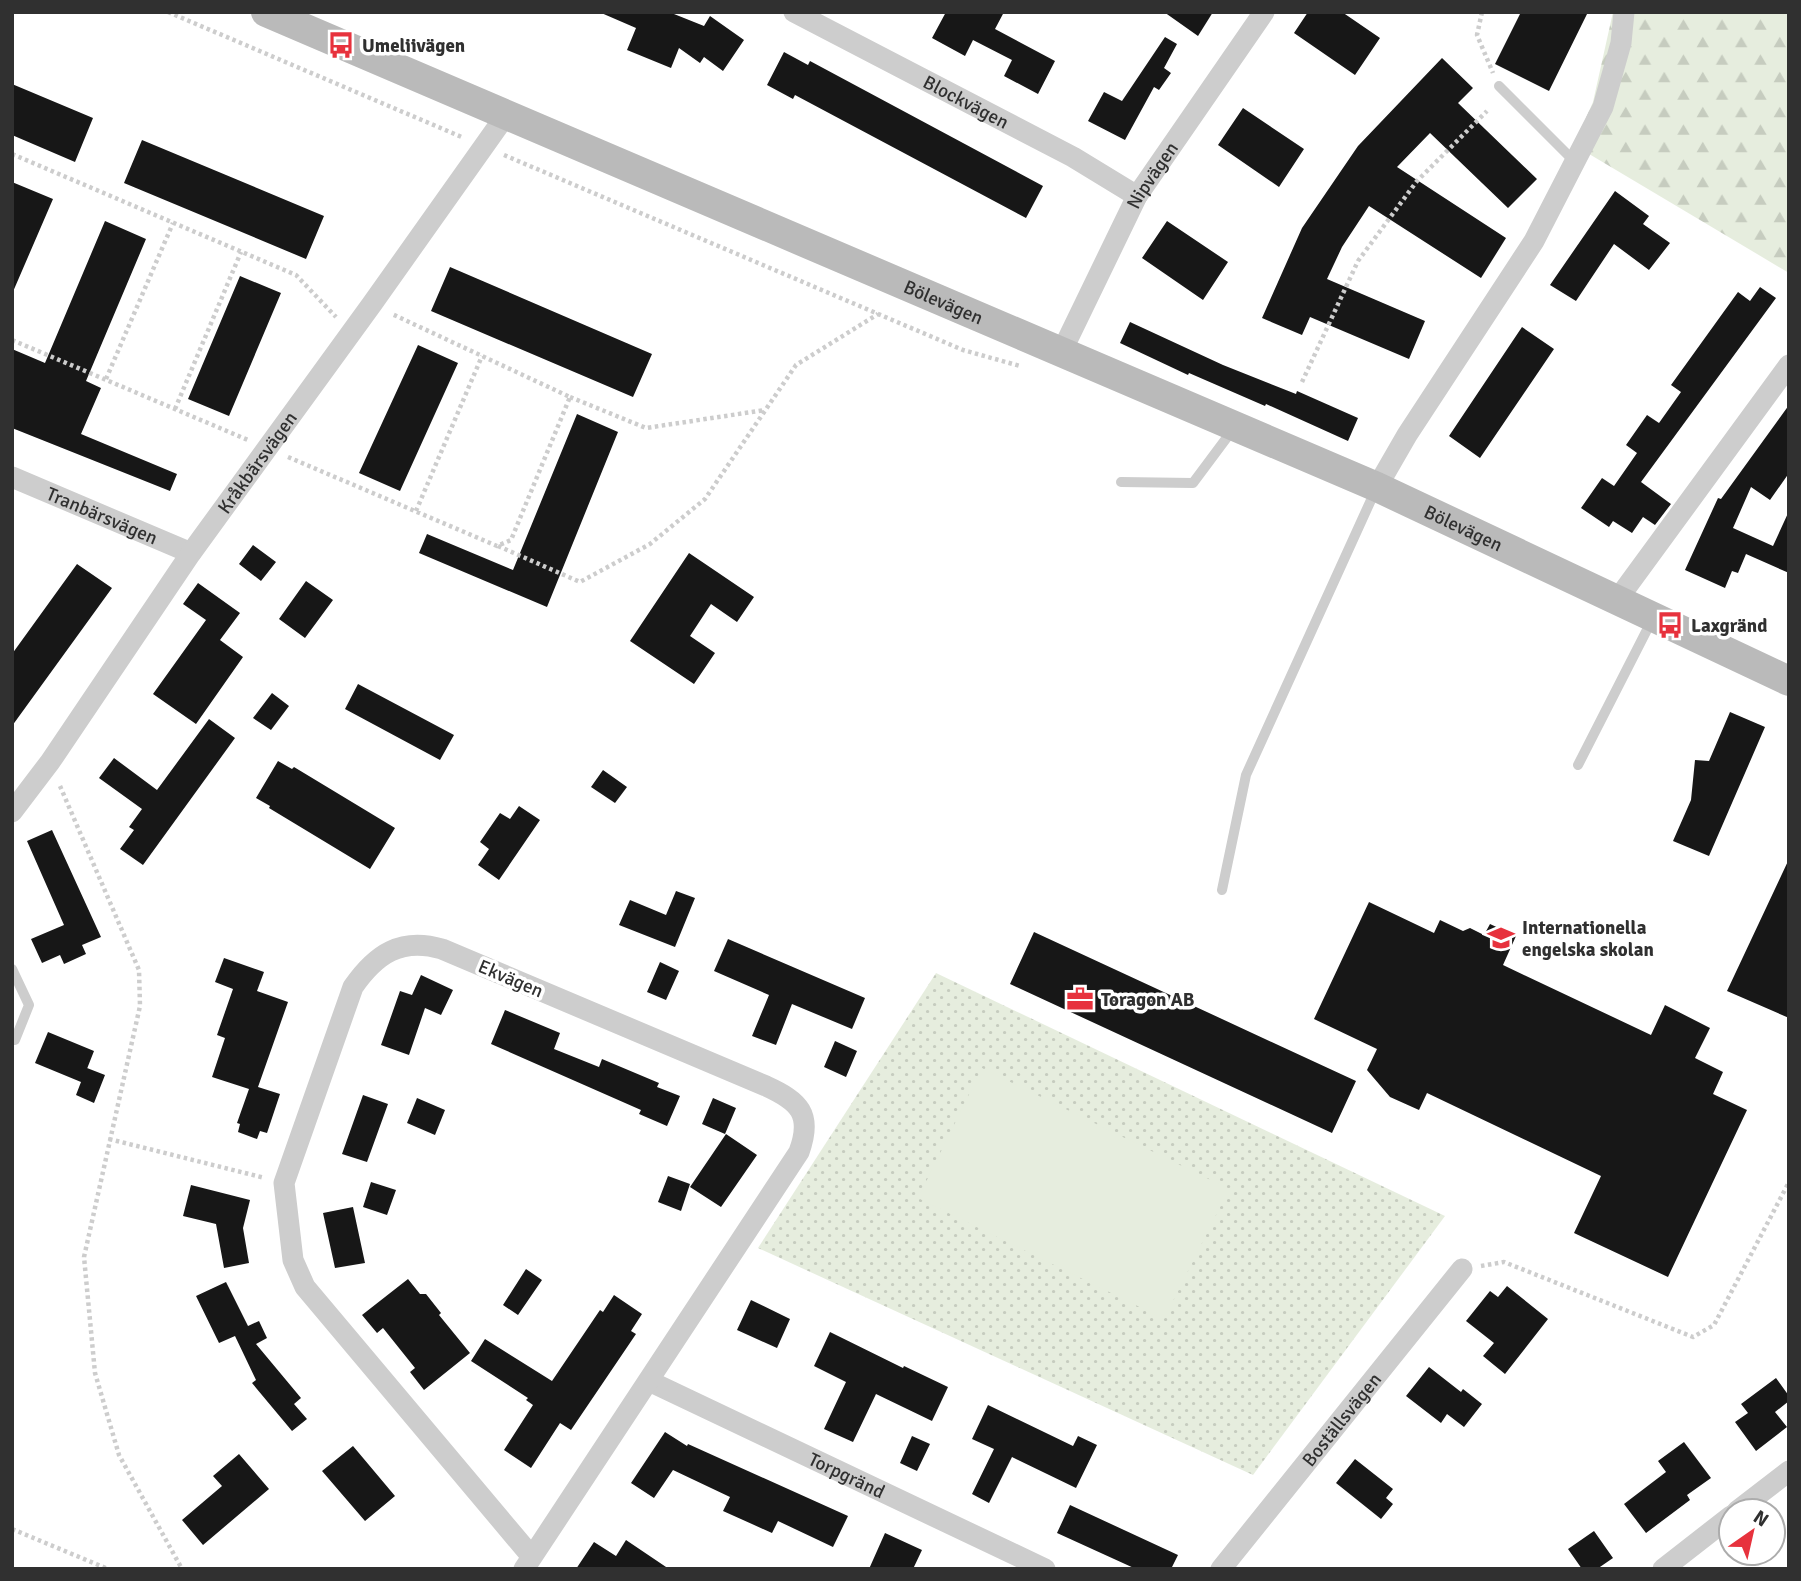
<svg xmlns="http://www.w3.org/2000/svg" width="1801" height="1581" font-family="Signika,sans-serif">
<defs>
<pattern id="forest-firs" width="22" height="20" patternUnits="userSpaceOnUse" patternTransform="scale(1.75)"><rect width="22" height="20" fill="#e6edde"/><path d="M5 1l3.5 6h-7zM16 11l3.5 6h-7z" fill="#c6ccbf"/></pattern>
<pattern id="park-dots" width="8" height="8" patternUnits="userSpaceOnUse" patternTransform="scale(1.75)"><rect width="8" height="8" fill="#e6edde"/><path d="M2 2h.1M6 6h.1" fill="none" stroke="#c6ccbf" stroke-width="1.8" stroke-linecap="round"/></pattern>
</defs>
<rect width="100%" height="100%" fill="#fff"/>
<path fill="url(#forest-firs)" d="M1613,12H1789V273L1574,145L1593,102Z"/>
<path fill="url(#park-dots)" d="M936,973L1445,1216L1253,1475L758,1248Z"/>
<path fill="#e6edde" d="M982,1068L1229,1189L1164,1319L918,1198Z"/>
<path fill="#171717" d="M599,12H669L704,26L710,16L744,40L723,71L704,57L700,63L679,48L671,68L627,50L636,28Z
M946,12H1004L995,29L1055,61L1038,94L1004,76L1012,60L973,40L965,56L932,38Z
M1164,12H1213L1198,36Z
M1308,12H1342L1380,38L1355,75L1294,33Z
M1521,12H1588L1549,91L1495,64Z
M1165,37L1177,44L1164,68L1171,73L1159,90L1154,87L1125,140L1088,121L1104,92L1122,101Z
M784,52L808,65L810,61L1043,186L1026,218L795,95L793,99L767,85Z
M1442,58L1473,88L1458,103L1537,179L1508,208L1430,133L1397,167L1506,238L1481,278L1369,206L1342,247L1327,279L1425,321L1409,359L1310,317L1302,335L1262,318L1302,228L1358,146Z
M12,84L93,118L75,162L12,135Z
M1243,108L1304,149L1279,187L1218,145Z
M142,140L324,216L306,259L124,183Z
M12,182L53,199L12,294Z
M1615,191L1649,216L1643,224L1670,243L1649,270L1614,244L1576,301L1550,285Z
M105,221L146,239L86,381L101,388L81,434L177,474L170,491L12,428V349L45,363Z
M1167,221L1228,262L1203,300L1142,258Z
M450,267L652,354L633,397L431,311Z
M240,276L281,293L229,416L188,399Z
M1760,287L1776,298L1641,482L1671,504L1655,525L1643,517L1632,533L1613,521L1609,527L1581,508L1602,478L1614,486L1637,453L1626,445L1647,415L1659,423L1681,392L1671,385L1738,292L1750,301Z
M1130,322L1223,365L1296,394L1297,391L1358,418L1348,441L1266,404L1265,406L1189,373L1188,375L1120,343Z
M1522,327L1554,349L1480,458L1449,436Z
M418,345L458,363L400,491L359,473Z
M1789,405V473L1770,500L1751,487L1733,528L1773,546L1789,511V573L1746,554L1738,573L1732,571L1725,588L1685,570L1718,498L1721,499Z
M577,414L618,432L547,607L419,553L427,534L513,570Z
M253,545L276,562L261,581L239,564Z
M689,553L754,597L737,622L711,604L690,636L715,653L694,684L630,641Z
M77,564L112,588L12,726V654Z
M306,581L333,600L305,638L279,619Z
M198,583L240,613L220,640L243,657L196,724L153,694L206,620L183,604Z
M358,684L454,735L440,760L345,709Z
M272,693L289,706L271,730L253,718Z
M1730,712L1765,727L1709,856L1673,841L1691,800L1695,760L1709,761Z
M209,719L235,738L143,865L120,849L134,830L129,827L142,809L99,778L114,758L157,790Z
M278,761L292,769L294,767L395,828L370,869L269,808L270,806L256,798Z
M603,770L627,787L615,803L591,787Z
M519,806L540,820L499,880L478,865L489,849L480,842L500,813L510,819Z
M52,830L101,937L82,945L86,954L64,964L60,955L42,963L31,939L64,925L27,841Z
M1789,859V1018L1727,991Z
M676,891L695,898L675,947L619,925L630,900L666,915Z
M1369,902L1434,933L1440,920L1463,931L1470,928L1484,935L1490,924L1516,936L1503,965L1651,1035L1665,1005L1710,1028L1695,1058L1723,1072L1713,1094L1747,1110L1668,1277L1574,1233L1601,1176L1427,1093L1419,1110L1390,1097L1367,1070L1377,1049L1314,1019Z
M1034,932L1356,1081L1332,1133L1010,984Z
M728,939L865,998L852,1029L792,1004L776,1045L752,1036L769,995L714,971Z
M224,958L264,972L257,991L288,1002L258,1087L280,1094L267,1133L260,1131L257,1139L238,1132L240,1124L237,1123L249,1089L212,1077L225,1038L217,1035L233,989L215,982Z
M660,962L679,971L666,1000L647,992Z
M421,975L453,990L441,1015L425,1008L409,1055L381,1045L400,991L412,995Z
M505,1010L560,1033L554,1049L599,1067L602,1059L659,1083L657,1087L680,1096L667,1126L639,1114L641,1110L491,1044Z
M48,1032L94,1051L83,1079L87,1068L105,1075L94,1103L76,1095L81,1082L35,1063Z
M835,1041L857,1051L846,1077L824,1067Z
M363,1095L388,1104L367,1162L342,1154Z
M417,1098L445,1110L435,1135L407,1123Z
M713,1098L736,1108L725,1134L702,1124Z
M726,1134L757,1155L721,1207L690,1187Z
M668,1176L690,1184L681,1211L658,1202Z
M371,1182L396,1190L387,1215L363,1207Z
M191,1185L250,1200L243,1228L249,1263L224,1268L216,1224L183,1216Z
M353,1207L365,1263L335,1268L323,1213Z
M526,1269L542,1280L518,1315L503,1305Z
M408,1279L420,1294H426L441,1313L439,1315L470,1353L424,1390L410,1372L415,1368L383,1328L377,1333L362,1315Z
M226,1282L248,1326L259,1321L267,1338L256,1344L301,1398L294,1404L307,1419L292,1431L252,1383L256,1380L235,1336L219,1343L196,1296Z
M1507,1286L1548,1319L1505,1374L1483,1356L1494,1343L1466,1321L1490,1291L1498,1297Z
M614,1295L642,1314L631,1331L636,1334L571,1430L560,1423L531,1468L504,1450L533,1405L526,1400L528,1398L471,1361L485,1339L552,1381L600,1310L603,1312Z
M751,1300L790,1319L777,1348L737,1330Z
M830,1332L903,1368L904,1366L948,1387L932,1421L876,1394L853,1442L824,1429L846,1382L814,1366Z
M1429,1367L1461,1392L1463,1389L1482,1404L1464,1427L1447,1414L1441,1423L1406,1396Z
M1776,1378L1789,1396V1401L1775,1412L1787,1427L1756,1451L1735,1422L1748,1413L1741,1404Z
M988,1405L1073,1446L1078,1436L1097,1445L1076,1488L1012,1457L989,1503L972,1494L994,1449L972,1439Z
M665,1432L687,1446L688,1444L848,1516L833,1547L778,1521L772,1533L723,1511L730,1497L673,1470L654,1498L631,1483Z
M912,1436L930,1444L917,1471L900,1463Z
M1684,1442L1711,1478L1687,1495L1690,1500L1646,1533L1624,1504L1666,1472L1658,1461Z
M353,1446L395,1496L365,1521L322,1471Z
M239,1454L269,1489L203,1545L182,1520L222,1486L213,1476Z
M1355,1459L1393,1489L1386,1498L1393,1504L1381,1519L1336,1483Z
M1070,1505L1178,1555L1171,1569H1136L1057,1533Z
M1594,1531L1613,1558L1597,1569H1582L1568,1549Z
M885,1533L922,1550L913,1569H869Z
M626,1540L669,1569H576L594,1542L616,1556Z"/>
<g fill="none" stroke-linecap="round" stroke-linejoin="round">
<path stroke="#cdcdcd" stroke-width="4.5" stroke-dasharray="3.5 3.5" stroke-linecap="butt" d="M168,12L464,138
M1482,12L1477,35L1493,73
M12,154L296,275L336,317
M504,155L963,350L1020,366
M12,340L248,440
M106,379L173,223
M1302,382L1358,261L1417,181L1487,111
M570,397L646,428L765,410
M175,409L241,252
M288,457L497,546L511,540L570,397L392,314
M416,511L482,356
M498,546L580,582L650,544L705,499L796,365L878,314
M60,786L139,970L140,1006L84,1257L95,1373L119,1455L182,1569
M109,1139L265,1178
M1481,1266L1504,1262L1693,1337L1714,1325L1789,1182
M12,1529L108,1569"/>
<path stroke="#cdcdcd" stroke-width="10" d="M1499,86L1575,162
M1121,482L1193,483L1234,428
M1578,765L1652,620
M1222,890L1246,775L1376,489
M12,969L29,1005L15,1040"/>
<g stroke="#cdcdcd" stroke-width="21">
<path id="s1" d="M794,12L1073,157L1137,196"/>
<path id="s2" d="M1061,353L1137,196L1264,12"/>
<path id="s3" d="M12,477L191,553"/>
<path d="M1377,487L1407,435L1534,241L1603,107L1621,43L1624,12"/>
<path d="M1617,600L1789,365"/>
<path id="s4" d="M12,812L50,762L191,553L372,304L506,115"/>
<path id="s5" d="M649,1381L1045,1569"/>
<path d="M1737,1511L1789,1471"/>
<path d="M524,1569L532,1557L799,1152C813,1114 799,1101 766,1086L442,949C401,937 376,954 353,987L284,1183L293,1260L305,1287L532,1557"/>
<path id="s6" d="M1221,1569L1462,1269"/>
<path d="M1663,1569L1731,1516"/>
</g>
<path stroke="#bababa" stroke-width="30" id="s7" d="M266,12L1377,487L1789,681"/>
</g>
<defs>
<symbol id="bus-bare" viewBox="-9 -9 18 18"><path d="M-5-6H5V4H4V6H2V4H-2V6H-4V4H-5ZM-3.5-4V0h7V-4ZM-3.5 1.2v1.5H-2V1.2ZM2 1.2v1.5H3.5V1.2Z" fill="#e7323d" stroke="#fff" stroke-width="2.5" paint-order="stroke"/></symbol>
<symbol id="school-bare" viewBox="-9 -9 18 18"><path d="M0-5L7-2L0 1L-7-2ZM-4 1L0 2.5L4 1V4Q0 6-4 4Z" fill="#e7323d" stroke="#fff" stroke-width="2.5" paint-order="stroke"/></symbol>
<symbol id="office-bare" viewBox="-9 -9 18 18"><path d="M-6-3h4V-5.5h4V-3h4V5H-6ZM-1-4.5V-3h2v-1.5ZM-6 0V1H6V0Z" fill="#e7323d" stroke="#fff" stroke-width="2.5" paint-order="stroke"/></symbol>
</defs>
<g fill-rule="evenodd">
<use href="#bus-bare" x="322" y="26" width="38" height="38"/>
<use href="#bus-bare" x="1651" y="606" width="38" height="38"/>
<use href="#school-bare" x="1482" y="919" width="38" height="38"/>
<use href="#office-bare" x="1061" y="980" width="38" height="38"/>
</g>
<g text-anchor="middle" stroke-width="7" stroke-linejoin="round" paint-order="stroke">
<g font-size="19" font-weight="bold" fill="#303030" stroke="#fff" text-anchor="start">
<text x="362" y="52">Umeliivägen</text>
<text x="1691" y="632">Laxgränd</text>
<text x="1522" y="934">Internationella<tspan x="1522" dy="22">engelska skolan</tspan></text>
<text x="1101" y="1006">Toragon AB</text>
</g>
<g font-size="19" fill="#303030" stroke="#fff">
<text dy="7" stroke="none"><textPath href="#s1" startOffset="194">Blockvägen</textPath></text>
<text dy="7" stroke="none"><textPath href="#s2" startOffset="200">Nipvägen</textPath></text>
<text dy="7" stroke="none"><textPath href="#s7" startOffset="737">Bölevägen</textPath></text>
<text dy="7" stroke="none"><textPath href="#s4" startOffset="427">Kråkbärsvägen</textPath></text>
<text dy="7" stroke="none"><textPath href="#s3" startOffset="98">Tranbärsvägen</textPath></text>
<text dy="7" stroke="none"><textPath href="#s7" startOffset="1304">Bölevägen</textPath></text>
<text transform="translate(511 978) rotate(23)" y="7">Ekvägen</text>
<text dy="7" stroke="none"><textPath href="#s6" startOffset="192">Boställsvägen</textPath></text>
<text dy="7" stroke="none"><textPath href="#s5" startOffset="219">Torpgränd</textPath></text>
</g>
</g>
<rect width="1801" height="1581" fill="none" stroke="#303030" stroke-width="28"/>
<g transform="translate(1752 1532) rotate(34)"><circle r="33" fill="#ffffff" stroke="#acacac" stroke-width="2"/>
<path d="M0-5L12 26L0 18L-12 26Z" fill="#e7323d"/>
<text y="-10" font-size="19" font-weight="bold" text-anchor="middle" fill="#303030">N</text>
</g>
</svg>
